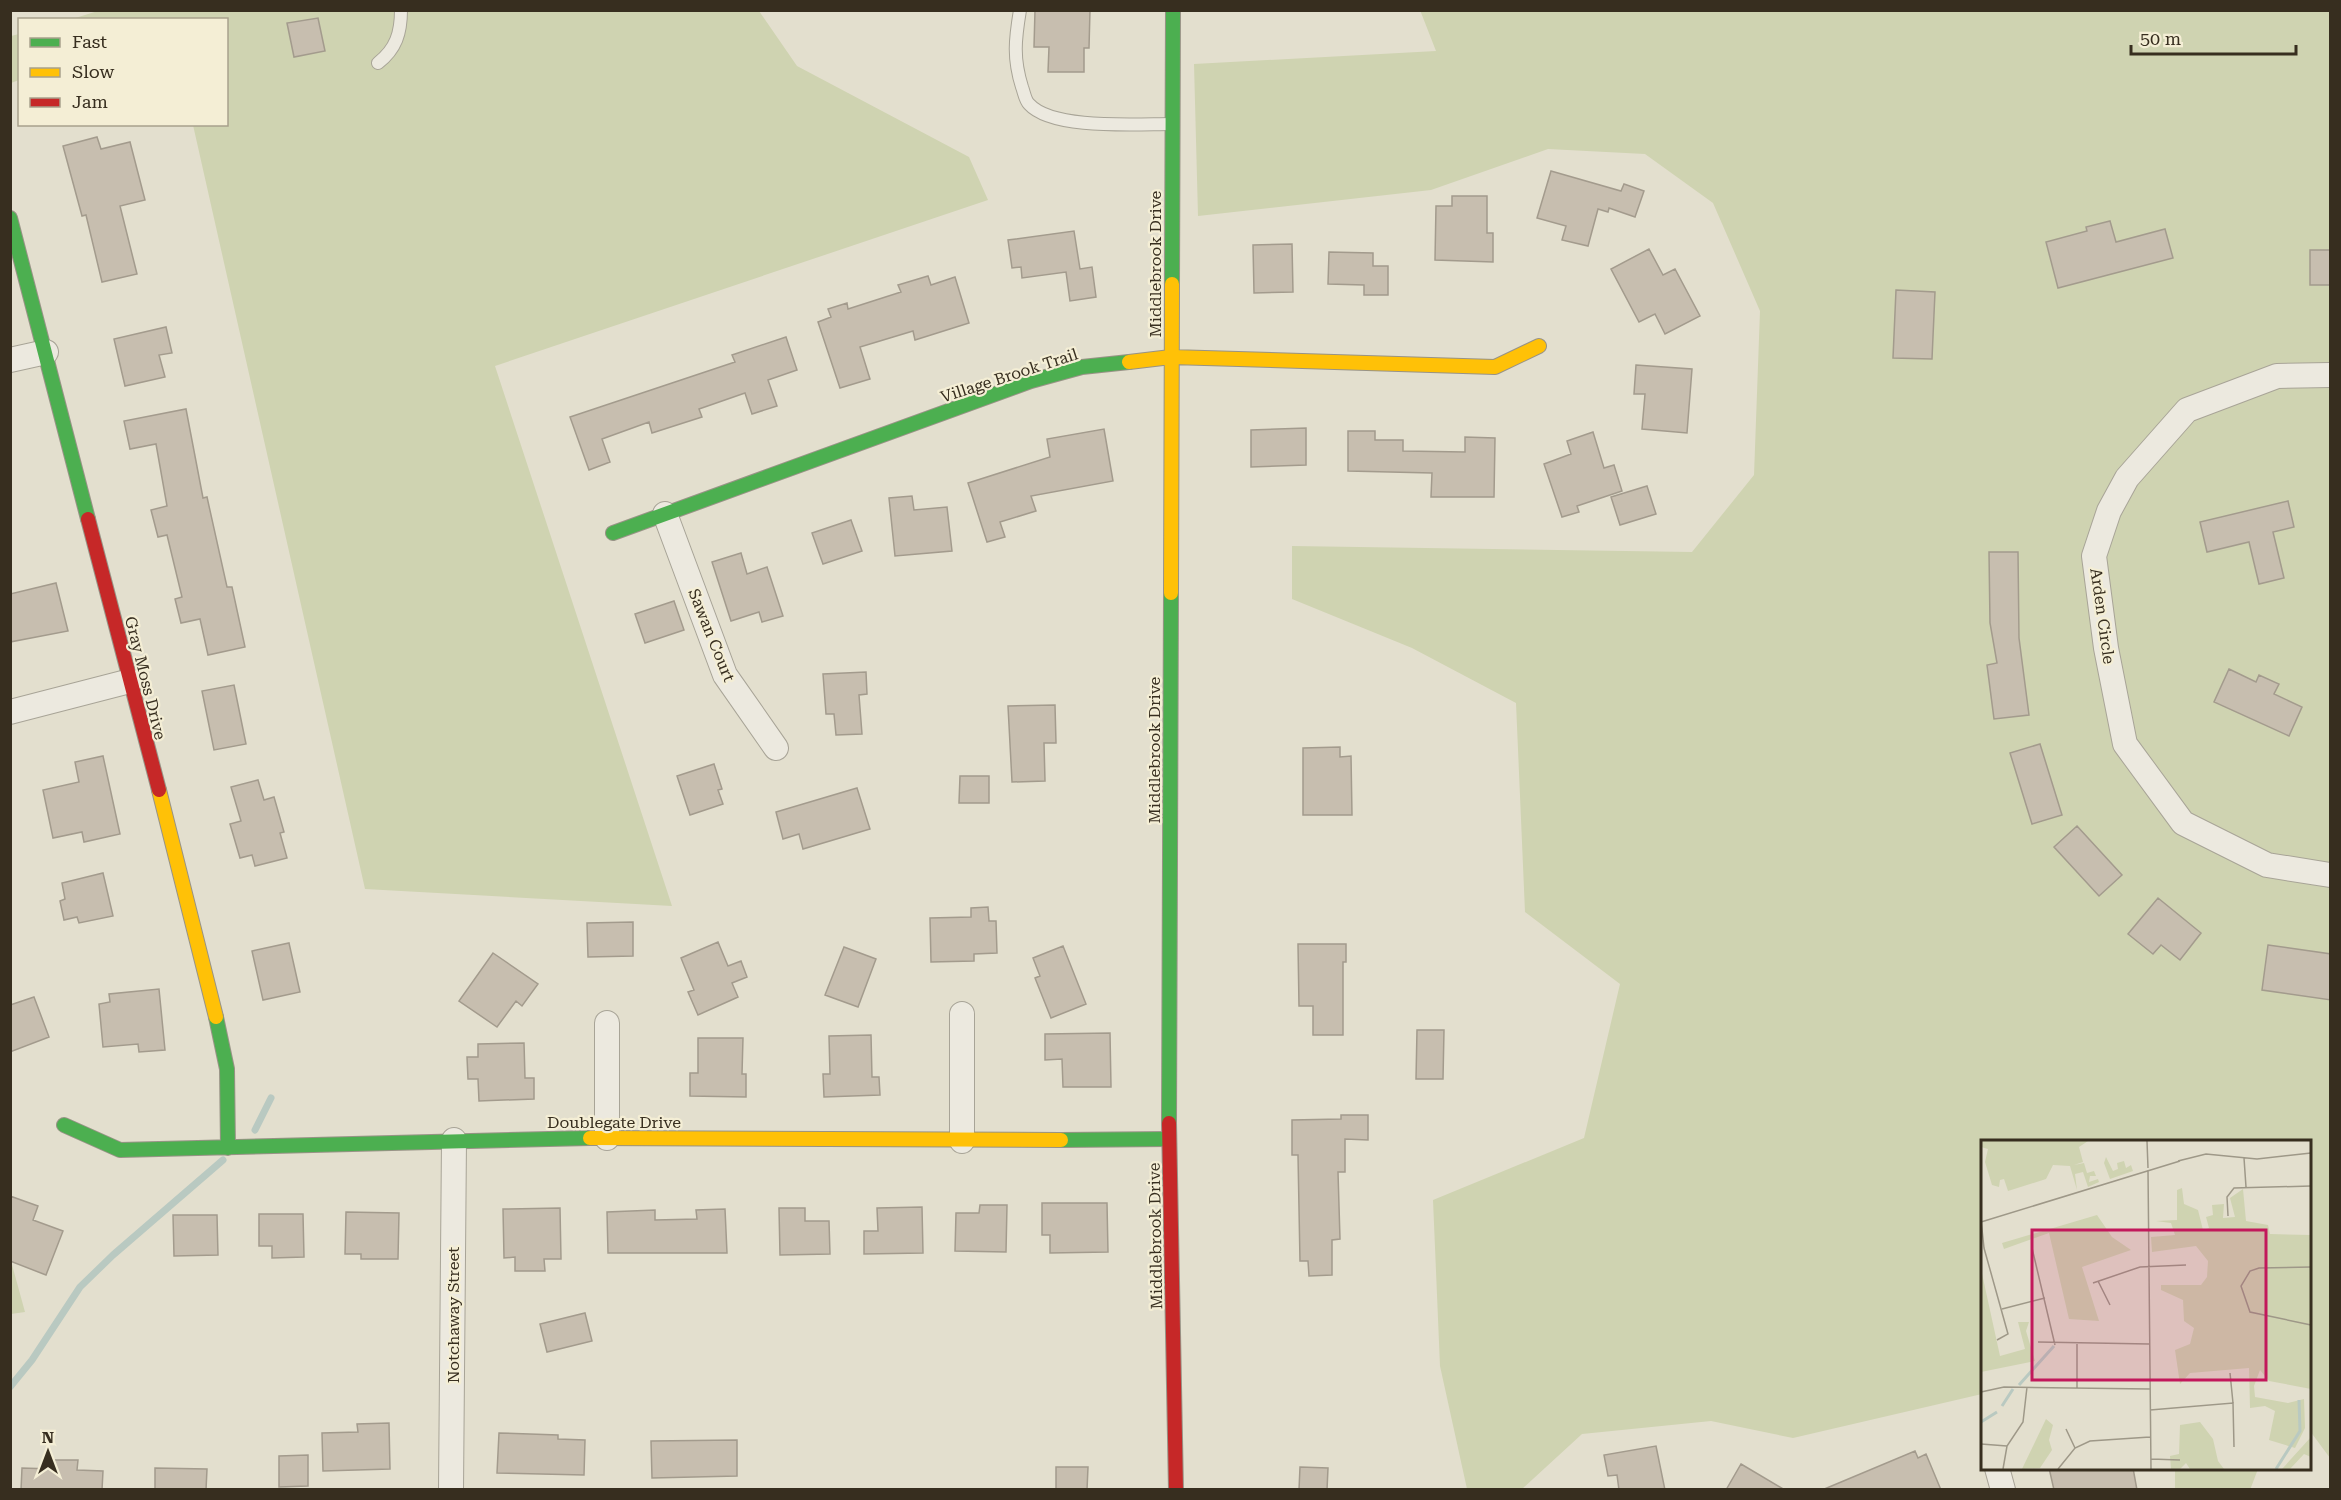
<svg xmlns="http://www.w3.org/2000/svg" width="2341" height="1500" font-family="'Roboto Serif',serif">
<rect width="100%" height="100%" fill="#e3dfce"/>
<path fill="#cfd3b1" d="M101,10L759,11L797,66L969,157L988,200L495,366L672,906L365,889L193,125L226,124V20H69Z
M1420,10L2330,11V1458L2310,1431V1142H1982V1394L1793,1438L1711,1421L1582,1434L1522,1489H1467L1440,1366L1433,1200L1584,1138L1620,984L1525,912L1516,703L1412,648L1292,599V546L1692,552L1754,475L1760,311L1713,203L1645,154L1548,149L1431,190L1198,216L1194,64L1436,51Z
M19,34V80L11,83V36Z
M11,1261L25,1312L11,1314Z
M2175,1469V1468L2258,1469L2250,1490L2175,1489Z"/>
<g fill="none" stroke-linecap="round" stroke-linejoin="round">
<path stroke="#b9c9c1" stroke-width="7" d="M255,1130L271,1098
M10,1387L32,1360L80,1287L113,1255L223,1160"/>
</g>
<path fill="#c7beaf" stroke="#a39b8d" stroke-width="1.5" d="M1035,10H1090L1089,48H1084V72H1048L1049,47H1034Z
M318,18L325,51L294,57L287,23Z
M97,137L101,149L130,142L145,200L120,206L137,274L102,282L86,215L82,216L63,146Z
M1551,171L1621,191L1624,184L1644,191L1635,217L1609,208L1608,212L1598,209L1588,246L1562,240L1566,226L1537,218Z
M1452,196H1487V233H1493V262L1435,260L1436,206H1452Z
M2110,221L2116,242L2165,229L2173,258L2058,288L2046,242L2087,231L2086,227Z
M1074,231L1080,269L1092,267L1096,297L1070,301L1066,272L1022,278L1021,267L1012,268L1008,240Z
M1292,244L1293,292L1254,293L1253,245Z
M1649,249L1663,275L1675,269L1700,316L1665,334L1655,314L1639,322L1611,269Z
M2310,250H2331V285H2310Z
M1329,252L1373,253V266H1388V295H1364V285L1328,284Z
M928,276L931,285L955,277L969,323L915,340L913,331L860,347L870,379L840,388L818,322L831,317L828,309L847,303L848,309L901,292L898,285Z
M1896,290L1935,292L1932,359L1893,358Z
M166,327L172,353L159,355L165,377L125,386L114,339Z
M786,337L797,370L768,380L777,406L752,414L745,393L699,409L702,417L652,433L649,422L602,439L610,462L589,470L570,417L735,362L732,355Z
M1636,365L1692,369L1687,433L1642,429L1645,394H1634Z
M186,409L203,498L207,497L227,587H232L245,647L208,655L200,619L181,623L175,599L182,597L167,535L158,537L151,510L167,506L156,444L130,449L124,421Z
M1306,428V465L1251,467V430Z
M1104,429L1113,481L1031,496L1036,511L1000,522L1005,537L987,542L968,483L1050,457L1047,439Z
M1348,431H1375V440H1403V451L1465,452V437L1495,438L1494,497H1431L1432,473L1348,471Z
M1593,432L1604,468L1614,465L1622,491L1577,506L1579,512L1562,517L1544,464L1571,454L1567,441Z
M1647,486L1656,514L1620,525L1611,497Z
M912,496L914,510L947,507L952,551L895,556L889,498Z
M2288,501L2294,527L2273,532L2284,578L2259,584L2249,542L2207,552L2200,522Z
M851,520L862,551L823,564L812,533Z
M1989,552H2018L2019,638L2029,715L1994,719L1987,665L1997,663L1990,623Z
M741,553L747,574L767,567L783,616L762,622L759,612L731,621L712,562Z
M56,583L68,631L10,642V594Z
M674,601L684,630L645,643L635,614Z
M2229,669L2256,682L2259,675L2279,684L2274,694L2302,707L2289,736L2214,702Z
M866,672L867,694L859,695L862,734L836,735L834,714H826L823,674Z
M234,685L246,744L214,750L202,691Z
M1055,705L1056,743H1044L1045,781L1012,782L1008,706Z
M2040,744L2062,815L2032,824L2010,753Z
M1340,747V757L1351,756L1352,815H1303V748Z
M103,756L120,834L84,842L82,832L53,838L43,790L79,782L75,762Z
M714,764L722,789L718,790L723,804L690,815L677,776Z
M960,776H989V803H959Z
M258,780L264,800L274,797L284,832L280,833L287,858L255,866L252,855L240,858L230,824L241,821L231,787Z
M857,788L870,829L803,849L799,834L783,839L776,812Z
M2077,826L2122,875L2099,896L2054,847Z
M103,873L113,916L79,923L77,917L64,920L60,901L65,899L62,883Z
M2158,898L2201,933L2180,960L2161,945L2153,954L2128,934Z
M988,907L989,921H996L997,953L974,954V961L931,962L930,918L971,917V908Z
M633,922V956L588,957L587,923Z
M718,942L728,966L741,961L747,977L732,983L738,997L698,1015L688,992L694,990L681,958Z
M289,943L300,992L263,1000L252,951Z
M1298,944H1346V962H1343V1035H1313V1006H1299Z
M2268,945L2331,954V1000L2262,990Z
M1063,946L1086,1004L1051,1018L1035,978L1040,976L1033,958Z
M844,947L876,959L858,1007L825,995Z
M493,953L538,984L522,1006L516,1001L497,1027L459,1001Z
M159,989L165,1050L139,1052L138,1044L103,1047L99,1004L110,1002L109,994Z
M34,997L49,1037L10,1052V1005Z
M1417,1030H1444L1443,1079H1416Z
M1110,1033L1111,1087H1063L1062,1059L1045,1060V1034Z
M871,1035L872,1077H879L880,1095L824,1097L823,1074H830L829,1036Z
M698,1038H743L742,1074H746V1097L690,1096V1073H698Z
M524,1043L525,1078H534V1099L479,1101L478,1079H468L467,1057H478V1044Z
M1341,1115H1368V1140L1345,1139V1172H1338L1340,1239L1332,1240V1275L1309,1276L1308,1261H1300L1298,1155H1292V1120L1341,1119Z
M10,1196L38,1206L33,1220L63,1231L46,1275L10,1261Z
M1042,1203H1107L1108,1252L1050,1253V1235H1042Z
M980,1205H1007L1006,1252L955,1251L956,1213H979Z
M922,1207L923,1253L864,1254V1231H878L877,1208Z
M560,1208L561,1259H544L545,1271H515V1257L504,1258L503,1209Z
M779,1208H805V1221H829L830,1254L780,1255Z
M725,1209L727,1253H608L607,1212L655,1210V1220L697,1219L696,1210Z
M346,1212L399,1213L398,1259H361V1254H345Z
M259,1214H303L304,1257L272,1258V1246H259Z
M173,1215H217L218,1255L174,1256Z
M585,1313L592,1341L547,1352L540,1324Z
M389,1423L390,1469L323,1471L322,1433L358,1432L357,1424Z
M499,1433L558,1435V1439L585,1440L584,1475L497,1473Z
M737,1440V1476L652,1478L651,1441Z
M1656,1446L1665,1490H1619L1617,1475L1608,1476L1604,1455Z
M1915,1451L1918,1458L1926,1454L1941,1490H1822Z
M308,1455V1486L279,1487V1456Z
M53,1460H78L77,1470L103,1471L102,1490H21L22,1468L53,1469Z
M1741,1464L1785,1490H1726Z
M1056,1467H1088L1087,1490H1056Z
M1300,1467L1328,1468L1327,1490H1299Z
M155,1468L207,1469L206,1490H155Z
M2049,1468H2133L2137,1490H2054Z"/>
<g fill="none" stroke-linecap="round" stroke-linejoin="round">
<defs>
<path id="lane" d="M1020,10C1015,40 1013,58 1022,87C1024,92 1025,100 1029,104C1052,130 1136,124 1171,124
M378,63C396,49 401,33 401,10"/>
<path id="street" d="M10,360L46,352
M2330,375L2277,376L2187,410L2127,478L2109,511L2094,556L2106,648L2125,744L2183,823L2267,865L2330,875
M665,514L725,675L776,748
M10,712L130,681
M962,1014V1141
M607,1138V1023
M1997,1468L2003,1490
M451,1490L454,1140"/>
<path id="fast" d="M10,218L88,519
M1172,284L1173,10
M613,533L1031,381L1082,367L1129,362
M216,1017L227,1069L228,1148
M1169,1123L1171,593
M64,1125L120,1150L590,1138
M1061,1140L1169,1139"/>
<path id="slow" d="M1129,362L1171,357L1495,367L1539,346
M1171,593L1172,284
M159,790L216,1017
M590,1138L1061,1140"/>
<path id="jam" d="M88,519L159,790
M1169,1123L1176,1490"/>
</defs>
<use href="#lane" stroke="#a8a497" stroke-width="14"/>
<use href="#street" stroke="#a8a497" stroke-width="26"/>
<use href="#fast" stroke="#989386" stroke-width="16"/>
<use href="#slow" stroke="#989386" stroke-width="16"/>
<use href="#jam" stroke="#989386" stroke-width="16"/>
<use href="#lane" stroke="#ece9df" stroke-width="12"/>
<use href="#street" stroke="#ece9df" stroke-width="24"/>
<use href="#fast" stroke="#4caf50" stroke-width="14"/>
<use href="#slow" stroke="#ffc107" stroke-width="14"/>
<use href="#jam" stroke="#c62828" stroke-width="14"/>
</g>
<g text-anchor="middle" stroke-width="4.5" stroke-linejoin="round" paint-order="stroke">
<g font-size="16" fill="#372e1f" stroke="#f4eed5">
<text transform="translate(1155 264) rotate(-90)" y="6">Middlebrook Drive</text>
<text transform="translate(1009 375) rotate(-18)" y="6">Village Brook Trail</text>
<text transform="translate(2103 616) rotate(82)" y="6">Arden Circle</text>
<text transform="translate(712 635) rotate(68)" y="6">Sawan Court</text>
<text transform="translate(146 678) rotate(76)" y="6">Gray Moss Drive</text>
<text transform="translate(1154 750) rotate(-90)" y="6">Middlebrook Drive</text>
<text x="614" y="1128">Doublegate Drive</text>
<text transform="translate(1155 1236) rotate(-91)" y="6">Middlebrook Drive</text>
<text transform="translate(453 1315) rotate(-90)" y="6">Notchaway Street</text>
</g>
</g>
<g transform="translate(1981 1140)">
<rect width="330" height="330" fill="#e3dfce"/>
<path d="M0,1H107L98,7L102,22L93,25L103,23L106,33L113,31L115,36H109L108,42L117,39L118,42L107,47L102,32L94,34L96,50L89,26L72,25L65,39L27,51L23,39L19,40L18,47L11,45L4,22L7,9L0,7ZM125,17L132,31L137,29L136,23L143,21L145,28L150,25L152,31L129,39L123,23ZM201,48L203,64L217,70L222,90L228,88L225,77L232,75L231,65L243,64L242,78L254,77L249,58L262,49L265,81L287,85L289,94L330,95V249L288,241L279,230L273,246L274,257L307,263L323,259L324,288L314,308L288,300L294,271L284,266L269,268L268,228L209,233L199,244L194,210L209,204L213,188L203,181L202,160L180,150V145H220L226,137L227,121L215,106L171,112L170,97L194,95L190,83L175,81L196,80V50ZM116,75L131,97L150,110L101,127L118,181L88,179L68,93L23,109L21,103ZM0,129L19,216L44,209L37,182H48L45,191L54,221L0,232ZM65,279L72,285L68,300L71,310L59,328L41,329ZM219,282L232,299L237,321L243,329H209L205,323L199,329H190L189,316L198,314L199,285ZM330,297V317L323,314L309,329H301Z" fill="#cfd3b1"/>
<path fill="none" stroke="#b9c9c1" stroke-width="3" d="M38,245L73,206M21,266L32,249M0,282L16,272M295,329L319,291L318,260"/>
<path fill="none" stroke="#9e9888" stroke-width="1.5" d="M166,1L167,28M263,18L265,47M197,21L225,14L276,19L330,13M167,30L170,329M247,76L246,57L253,48L330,46M0,80L3,108L27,194L16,200M0,82L199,21M51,108L74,205M330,127L278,128L269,131L260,146L269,172L330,185M117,141L129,165M112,143L159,127L205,125M21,169L64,158M57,202L168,204M249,233L252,263M96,248V204M0,252L23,247L169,249M169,270L252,263L253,307M85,289L94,308M0,304L26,306M170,319L199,320M22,329L26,306L42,282L46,247M77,329L94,308L109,301L169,297"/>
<path fill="#c2185b" fill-opacity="0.15" stroke="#c2185b" stroke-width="3" d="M51,90H285V240H51Z"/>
<rect width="330" height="330" fill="none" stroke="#372e1f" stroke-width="3"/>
</g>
<rect width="2341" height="1500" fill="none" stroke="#372e1f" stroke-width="24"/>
<rect x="18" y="18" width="210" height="108" fill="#f4eed5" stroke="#a8a18c" stroke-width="1.5"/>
<rect x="30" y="38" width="30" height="9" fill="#4caf50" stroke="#a8a18c" stroke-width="1.5"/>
<text x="72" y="48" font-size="18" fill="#372e1f">Fast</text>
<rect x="30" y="68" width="30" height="9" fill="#ffc107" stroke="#a8a18c" stroke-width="1.5"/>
<text x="72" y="78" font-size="18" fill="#372e1f">Slow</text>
<rect x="30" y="98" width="30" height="9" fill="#c62828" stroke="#a8a18c" stroke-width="1.5"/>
<text x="72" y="108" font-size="18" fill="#372e1f">Jam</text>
<g transform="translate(48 1452)" stroke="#f4eed5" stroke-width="4.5" paint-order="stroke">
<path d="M0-4.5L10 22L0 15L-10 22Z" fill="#372e1f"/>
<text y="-9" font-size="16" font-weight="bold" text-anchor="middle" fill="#372e1f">N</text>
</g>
<path d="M2131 45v9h165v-9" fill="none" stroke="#372e1f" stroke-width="3"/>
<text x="2140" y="45" font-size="18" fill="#372e1f" stroke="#f4eed5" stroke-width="4.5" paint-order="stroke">50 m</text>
</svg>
